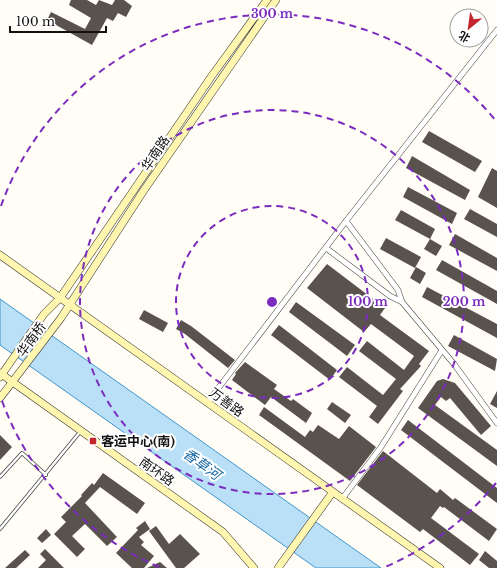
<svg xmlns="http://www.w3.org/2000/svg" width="497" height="568" font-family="'Libre Baskerville','Noto Sans SC',serif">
<rect width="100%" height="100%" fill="#fffdf5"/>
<path fill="#b9e0f7" stroke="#3f96cf" d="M0,299L381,568H316L0,345Z"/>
<path fill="#5a524d" d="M71,0H87L96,5L99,0L112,5L115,0H124L132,6L126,17L118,13L113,21L107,18L92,45L47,20L51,12L85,29L91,18L69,5Z
M429,131L482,161L475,172L422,142Z
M412,156L470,190L465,200L406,168Z
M492,168L497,171V208L478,197Z
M408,187L457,213L452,224L403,197Z
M470,209L497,224V237L464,219Z
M401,210L435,229L430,239L395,220Z
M455,234L497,258V271L449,245Z
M386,238L421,257L415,268L380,249Z
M430,239L442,246L436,256L424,249Z
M442,260L497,291V304L436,270Z
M327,264L385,308L380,315L429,351L419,364L421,366L400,389L403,391L378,424L369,417L377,406L339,377L347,367L383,395L396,379L359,351L367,341L404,370L414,356L371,324L364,332L307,288Z
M416,267L426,273L420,284L410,278Z
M427,287L497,324V338L422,297Z
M296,302L355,345L347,356L289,312Z
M144,310L168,323L163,332L139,319Z
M181,320L191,326L235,360L228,368L185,334L176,329Z
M279,325L337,370L330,380L271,335Z
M454,335L497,359L495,371L448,346Z
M245,362L277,385L274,389L291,401L293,399L312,413L306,423L271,397L265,405L232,380L236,374L235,373Z
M443,379L455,383L491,426L481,435L450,398L446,401L441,397L435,405L497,450V466L418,408L437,381Z
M497,391V408L490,404Z
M332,402L351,415L345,423L327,409Z
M264,407L305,437L310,430L313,432L318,425L339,439L349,426L376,447L350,481L259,415Z
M408,420L497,488V503L401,430Z
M0,435L12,447L0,460Z
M383,451L437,493L440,489L453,500L455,498L497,529L489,541L444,507L443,508L440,506L431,518L479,554L470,565L423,529L420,532L357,485Z
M103,473L145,503L137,514L100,487L85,503L117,537L107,546L85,524L72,536L85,549L77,557L54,534L66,522L61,517L82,496L81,495L92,483L94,485Z
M145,521L150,529L139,537L144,542L141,545L154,556L144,568H132L116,553L138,530L136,528Z
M156,526L169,544L180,534L200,554L184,568H176L149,531Z
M46,529L51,535L42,543L37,538Z
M45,549L64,568H38L46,560L40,554Z
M25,550L30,555L16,568H5Z
M485,551L497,561V568H489L479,560Z
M160,562L167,568H147Z"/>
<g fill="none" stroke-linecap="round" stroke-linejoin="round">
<defs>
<path id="lane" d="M0,477L22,453L46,475
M0,529L80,432"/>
<path id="street" d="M346,221L398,290L402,302
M326,248L390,296L402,302L454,364L497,423
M207,403L346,221L497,30
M342,499L381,447L442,350"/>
<path id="secondary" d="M0,255L440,568
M0,373L223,532L254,568
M0,377L44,314L60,298L211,77L267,0
M0,398L61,318L144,190L276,0
M278,568L332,493"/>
</defs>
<use href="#lane" stroke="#444" stroke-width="4"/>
<use href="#street" stroke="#444" stroke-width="6"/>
<use href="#secondary" stroke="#333" stroke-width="8"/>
<use href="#lane" stroke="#fff" stroke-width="2.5"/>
<use href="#street" stroke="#fff" stroke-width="5"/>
<use href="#secondary" stroke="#fff6b0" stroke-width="7"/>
</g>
<g fill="none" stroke="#7b2cbf" stroke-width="2" stroke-dasharray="7 5">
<circle cx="272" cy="302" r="96"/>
<circle cx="272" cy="302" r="192"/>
<path d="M496 483A288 288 0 0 1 385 567M159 567A288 288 0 0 1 1 398M1 206A288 288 0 0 1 496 121"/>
</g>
<rect fill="#c4262e" stroke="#fff" stroke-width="1.5" x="89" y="437" width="8" height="8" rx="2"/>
<g text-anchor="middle" stroke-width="4" stroke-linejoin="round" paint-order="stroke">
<g font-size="13" fill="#111" stroke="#fff">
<text transform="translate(155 153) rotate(-56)" y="5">华南路</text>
<text transform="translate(31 339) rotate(-54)" y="5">华南桥</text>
<text transform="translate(227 402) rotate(36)" y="5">万善路</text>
<text transform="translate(157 471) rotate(35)" y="5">南环路</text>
</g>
<g font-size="13" font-weight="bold" fill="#111" stroke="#fff" text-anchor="start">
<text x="101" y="446">客运中心(南)</text>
</g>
<g font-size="14" font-style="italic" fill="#1768a6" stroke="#fff">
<text transform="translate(202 464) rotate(36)" y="5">香草河</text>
</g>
</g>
<circle cx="272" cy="302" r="6" fill="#7b2cbf" stroke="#fff" stroke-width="2"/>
<g font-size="12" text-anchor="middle" font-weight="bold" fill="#7b2cbf" stroke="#fff" stroke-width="4" stroke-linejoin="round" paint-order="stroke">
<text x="272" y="18">300 m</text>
<text x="368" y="306">100 m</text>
<text x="464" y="306">200 m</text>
</g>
<g transform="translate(469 28) rotate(209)"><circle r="19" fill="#ffffff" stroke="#a0a0a0"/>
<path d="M0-3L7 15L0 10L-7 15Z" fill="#c4262e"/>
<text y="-6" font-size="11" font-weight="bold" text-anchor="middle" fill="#111111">北</text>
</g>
<path d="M10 26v6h96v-6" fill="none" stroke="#111111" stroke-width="2"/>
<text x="16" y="26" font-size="12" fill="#111111" stroke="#ffffff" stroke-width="3" paint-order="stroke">100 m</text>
</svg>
